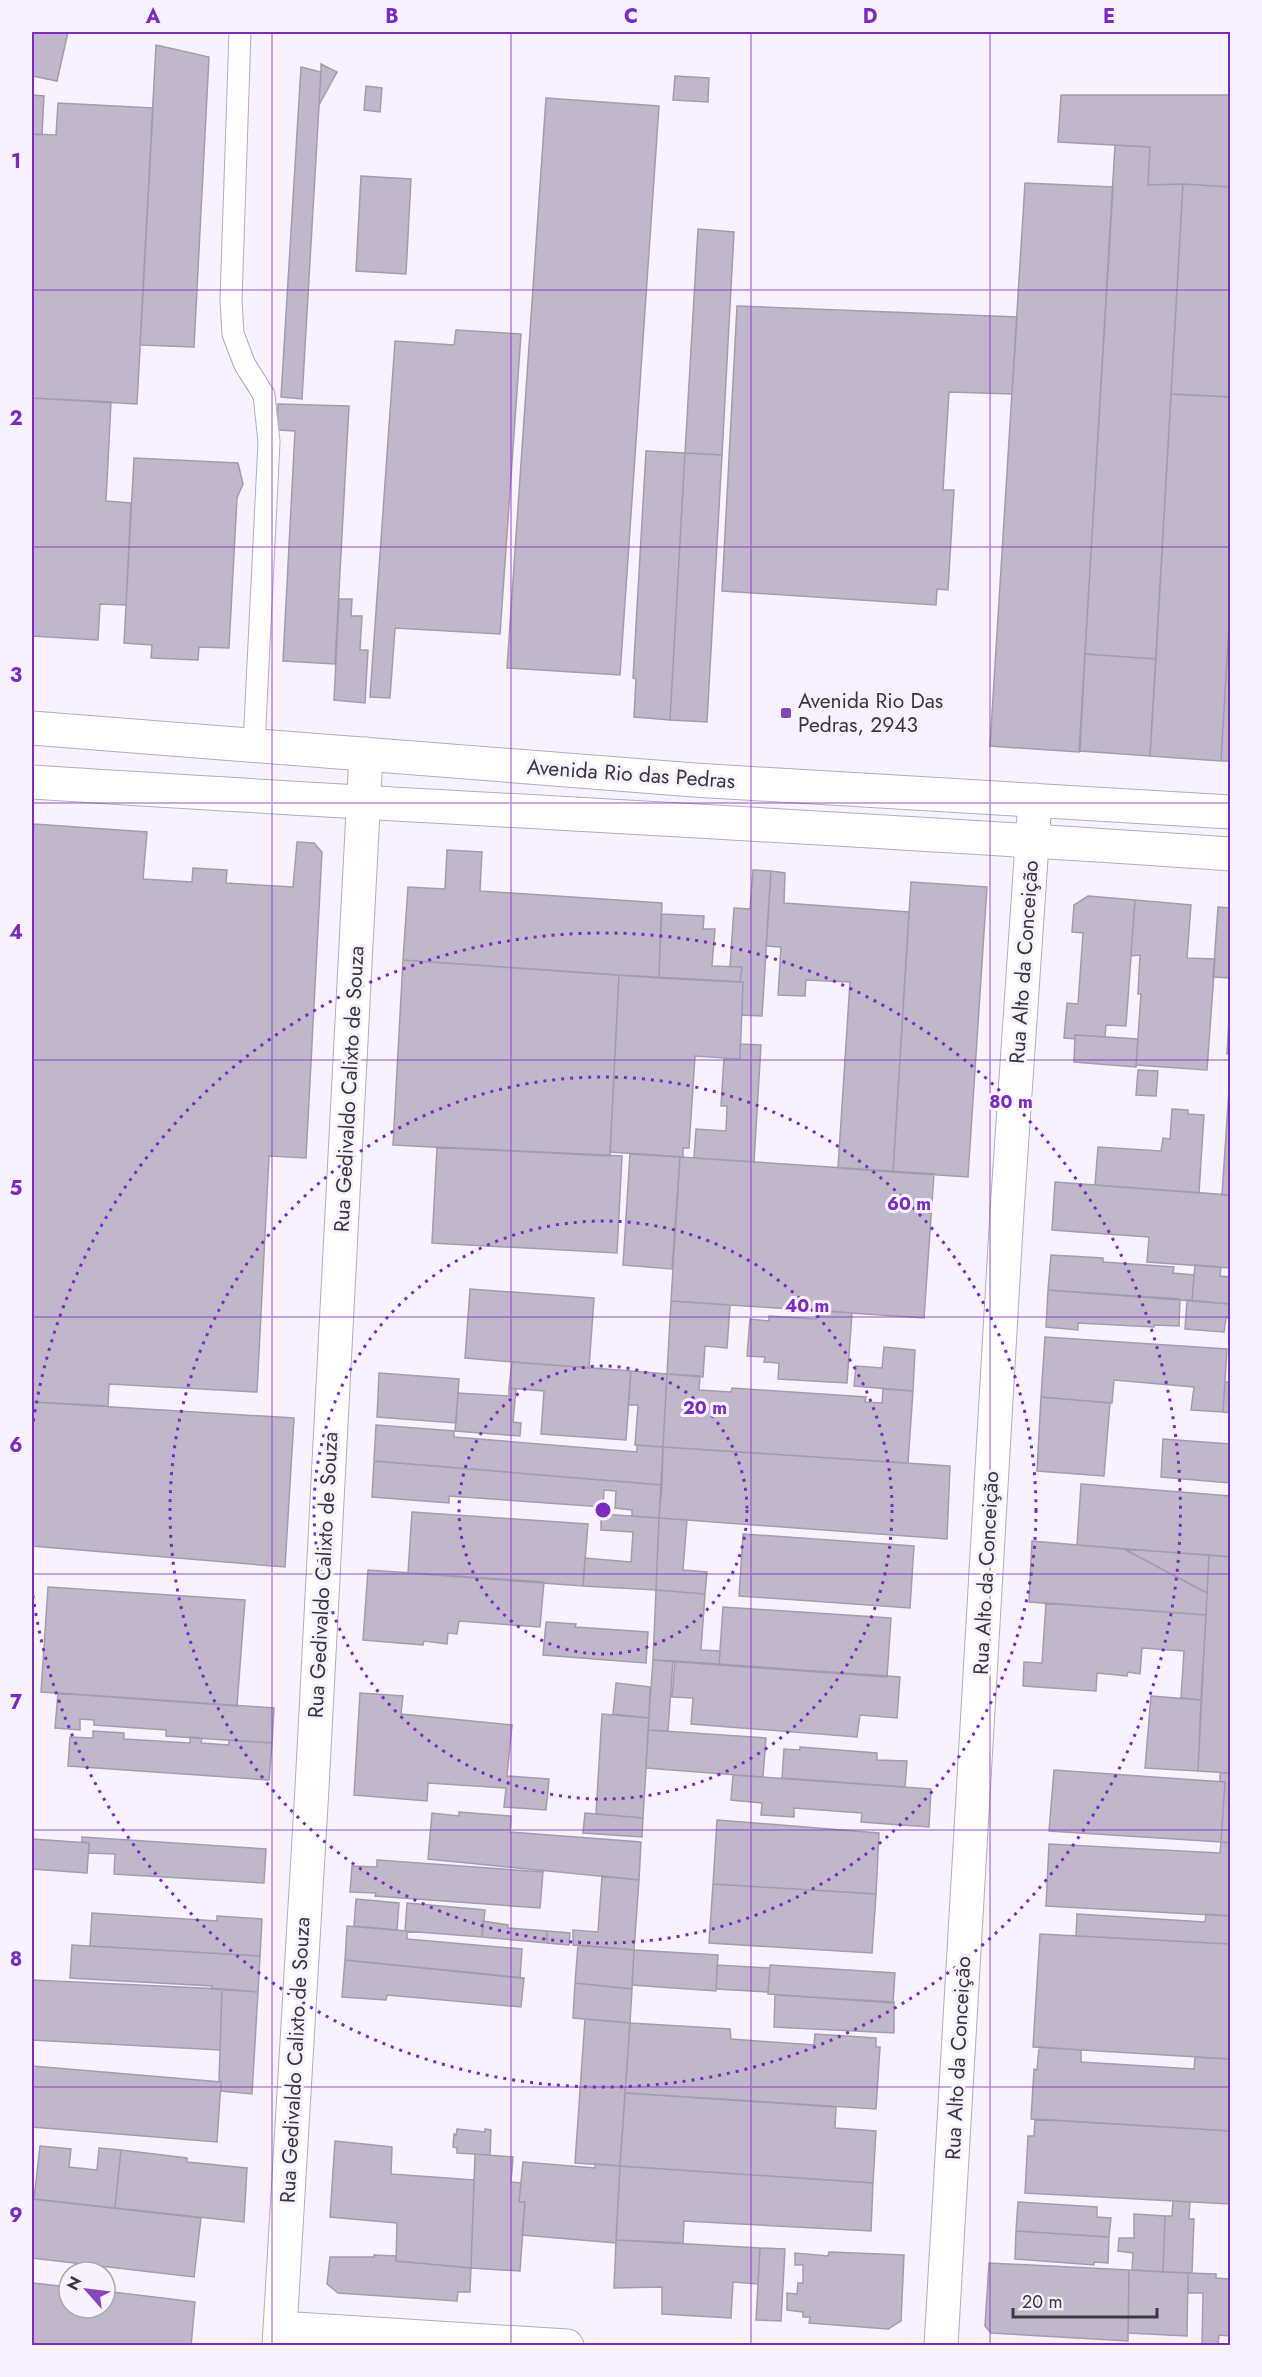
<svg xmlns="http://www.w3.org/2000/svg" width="1262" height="2377" font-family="Jost,sans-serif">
<rect width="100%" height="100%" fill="#f8f2fe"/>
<path fill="#c0b7cb" stroke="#a49baf" stroke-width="1.5" d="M32,32H68L57,81L32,76Z
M156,45L209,57L194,347L140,345Z
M321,64L337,72L319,105L321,72Z
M301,67L321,72L302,399L281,397Z
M675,76L709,78L708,102L673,100Z
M366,86L382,88L380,112L364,110Z
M32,95L44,96L42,135L32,134Z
M1061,95H1230V187L1183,184L1148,185L1150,147L1058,142Z
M546,98L659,106L620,675L507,668Z
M58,103L153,108L137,404L32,398V134L56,135Z
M1115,145L1150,147L1148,185L1183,184L1156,659L1085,654Z
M361,176L411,179L406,274L356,271Z
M1025,183L1113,187L1079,752L990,746Z
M1183,184L1230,187V397L1171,394Z
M698,229L734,232L722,455L685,453Z
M737,306L1017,317L1012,394L949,392L943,490H954L948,590L937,589L936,605L722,591Z
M456,330L521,334L500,634L395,628L390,698L370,697L395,341L454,345Z
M1171,394L1230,397V609L1221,761L1150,756Z
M32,398L111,402L106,501L131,503L126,605L100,604L98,640L32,636Z
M278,404L349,406L335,664L283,661L295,431L277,430Z
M646,451L685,453L670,720L634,717L636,679L633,678Z
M685,453L722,455L707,722L670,720Z
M134,458L238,463L243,484L237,498L229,648L199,647L198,660L151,658L152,645L124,643Z
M339,599H352L351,616H362L360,650H368L365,703L334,700Z
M1230,609V761H1221Z
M1085,654L1156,659L1150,756L1080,751Z
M32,824H34L32,865Z
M34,824L147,832L143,879L192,882L193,868L227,870L226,883L293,887L297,842L314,843L322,852L306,1158L269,1156L257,1392L109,1384L108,1406L32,1402V865Z
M447,850L482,852L480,891L662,903L659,978L403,960L408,887L445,889Z
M753,870L771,871L762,1016L742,1015L743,982H740L742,967H730L734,908L750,909Z
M771,871L785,873L784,903L909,912L893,1172L838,1168L850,982L806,980L805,996L778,995L781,947L766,946Z
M911,882L987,887L968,1177L893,1172Z
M1088,896L1135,900L1126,1026L1106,1025L1105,1037L1075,1035V1039L1064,1038L1067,1003L1078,1004L1083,933L1072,932L1074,905Z
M1135,900L1191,905L1187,958L1215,959L1207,1070L1136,1065L1141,994H1138L1140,955L1131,956Z
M1218,907L1230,908V978L1213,977Z
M661,914L704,916L703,929H715L712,966L742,967L740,982L659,978Z
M403,960L619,975L610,1156L393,1145Z
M619,975L743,982L740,1059L695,1056L689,1148H683V1157L610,1152Z
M1230,1002V1054H1227Z
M1075,1035L1138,1039L1136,1067L1074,1062Z
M740,1044L761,1045L754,1162L694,1158L696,1129L726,1131L727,1106H721L724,1058L740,1059Z
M1138,1070L1158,1071L1156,1096L1136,1095Z
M1230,1074V1195H1222Z
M1172,1109L1188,1110V1114L1204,1115L1199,1193L1095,1185L1098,1147L1161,1151L1163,1138L1170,1139Z
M437,1147L622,1156L617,1253L432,1243Z
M630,1154L680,1157L672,1269L623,1265Z
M680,1157L934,1174L924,1318L671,1301Z
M1055,1182L1230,1195V1268L1147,1262L1149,1237L1052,1230Z
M1051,1255L1103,1258V1262L1174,1267L1173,1273L1194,1275L1192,1301L1048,1290Z
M1195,1265L1221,1267L1220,1276L1230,1277V1304L1192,1301Z
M470,1289L594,1298L589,1368L465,1358Z
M1048,1290L1180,1299L1179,1326L1154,1325V1327L1078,1323V1330L1046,1327Z
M1187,1300L1230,1304V1318H1226L1224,1332L1185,1329Z
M671,1301L730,1305L727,1348L705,1346L703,1377L667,1374Z
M817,1310L852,1313L847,1383L778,1379L779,1363L764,1362L765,1357L747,1356L750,1319L769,1321V1316L816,1319Z
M1045,1337L1227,1349L1223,1412L1191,1410L1194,1387L1114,1380L1112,1403L1041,1397Z
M884,1347L915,1350L913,1391L854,1386L856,1366L882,1368Z
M512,1362L631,1371L626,1440L541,1434L544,1391L509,1388Z
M631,1371L667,1374L663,1447L635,1445L638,1405H628Z
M379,1373L459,1379L456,1423L377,1417Z
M667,1374L700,1376L699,1390L731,1392L732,1388L866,1397L865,1402L882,1403L883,1389L913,1391L908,1463L663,1447Z
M1225,1382H1230V1413L1223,1412Z
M509,1388L516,1389L513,1422L521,1423L520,1436L455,1431L458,1393L509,1396Z
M1041,1397L1110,1403L1104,1476L1037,1471Z
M32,1402L294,1418L285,1567L32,1546Z
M376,1425L454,1431V1437L637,1452V1445L663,1447L662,1485L374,1461Z
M1163,1439L1230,1444V1483L1161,1477Z
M663,1447L950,1466L947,1539L659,1518Z
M374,1461L662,1485L659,1518L632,1516V1510L615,1508L616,1491L604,1490L603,1507L449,1496V1503L372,1497Z
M1081,1484L1230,1496V1557L1077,1545Z
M412,1512L588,1524L583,1586L408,1573Z
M601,1514L659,1518L656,1590L583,1586L585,1558L631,1562L633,1532L601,1530Z
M659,1518L687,1520L683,1570L707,1572L705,1594L656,1590Z
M743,1534L914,1546L910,1608L739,1596Z
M1032,1541L1124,1549L1207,1593L1206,1615L1029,1602Z
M1124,1549L1209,1555L1207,1593Z
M1209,1555L1230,1557V1773L1198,1771Z
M368,1570L544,1582L540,1627L459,1621L457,1634L448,1633L447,1644L424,1641L423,1645L363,1640Z
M48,1587L245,1600L237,1706L41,1692Z
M656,1590L705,1594L701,1650L720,1651L719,1665L653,1660Z
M1046,1603L1206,1615L1201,1700L1181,1698L1184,1651L1142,1648L1140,1674L1128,1672L1127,1676L1097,1673L1096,1691L1023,1686L1024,1662L1042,1663Z
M723,1607L891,1618L887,1677L719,1665Z
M546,1622L576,1624L575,1627L648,1632L646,1663L543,1655Z
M653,1660L673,1661L668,1731L648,1730Z
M675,1661L900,1677L897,1718L860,1715L857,1737L691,1724L693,1698L672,1697Z
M616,1683L650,1687L649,1718L613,1714Z
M58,1693L274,1708L272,1743L166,1736V1730L94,1725V1720L80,1719V1730L55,1728Z
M360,1693L403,1696L401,1714L512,1725L507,1776L549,1779L546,1810L504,1807L506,1788L428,1783L427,1801L354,1795Z
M1151,1696L1201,1700L1198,1771L1145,1768Z
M602,1714L649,1718L643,1818L596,1814Z
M648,1730L766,1738L763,1777L646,1768Z
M93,1731L124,1733V1739L190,1743V1737L202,1738L201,1743L229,1745V1740L272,1743L269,1780L68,1766L70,1737L93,1738Z
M800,1747L877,1753V1760L907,1761L905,1787L782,1778L784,1749L800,1750Z
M1054,1770L1225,1782L1221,1842L1049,1831Z
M1220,1773H1230V1843L1221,1842L1225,1782H1220Z
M733,1775L931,1789L929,1827L861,1822L862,1813L794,1808V1817L761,1815L762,1803L731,1800Z
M459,1812L511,1816L510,1832L641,1842L639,1880L428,1859L432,1813L459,1816Z
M585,1813L643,1818L642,1837L583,1833Z
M717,1820L879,1833L876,1894L713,1884Z
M82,1837L266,1849L264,1883L114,1874L115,1854L89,1853V1843L82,1842Z
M32,1839L89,1843L87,1873L32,1869Z
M1221,1842L1230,1843V1916L1046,1906L1049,1844L1220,1853Z
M377,1860L543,1872L540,1908L375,1896L376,1893L350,1892L352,1866L377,1867Z
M602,1876L639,1880L634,1950L573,1945V1930L598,1932Z
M713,1884L876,1894L872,1953L709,1943Z
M356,1899L399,1903L397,1930L354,1926Z
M407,1903L485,1910L482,1937L405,1931Z
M92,1913L217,1921V1916L262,1919L260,1956L90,1946Z
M1077,1914L1205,1922L1206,1914L1230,1916V1944L1076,1936Z
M483,1921L508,1925V1928L547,1931V1943L482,1937Z
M347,1926L407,1931V1939L522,1949L520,1978L345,1960Z
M547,1931L570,1933L569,1945L547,1943Z
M1040,1934L1230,1944V2059L1033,2047Z
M72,1945L260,1956L258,1992L212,1989V1986L70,1978Z
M578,1945L634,1950L632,1989L575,1983Z
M634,1950L718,1955L716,1991L632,1985Z
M345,1960L524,1978L521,2007L387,1995L386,2000L342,1997Z
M717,1965L770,1968L768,1992L716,1989Z
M770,1965L895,1973L893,2003L768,1994Z
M32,1980L222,1989L220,2050L32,2040Z
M575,1983L632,1989L630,2023L573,2018Z
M222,1989L258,1992L252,2094L221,2091V2082L219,2081Z
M775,1995L894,2002V2033L774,2027Z
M585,2019L630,2023L620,2166L575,2163Z
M630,2023L730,2029L731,2039L814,2045L815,2034L876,2038V2047H880L876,2109L625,2093Z
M1039,2047L1081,2050V2062L1194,2069L1195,2057L1230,2059V2131L1031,2119L1034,2069L1037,2070Z
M32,2066L221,2082L217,2142L32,2127Z
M625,2093L836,2107L835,2128L876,2131L873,2183L620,2166Z
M1035,2119L1230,2131V2204L1025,2193L1028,2136H1034Z
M457,2129L485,2132V2129L491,2130L490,2155L457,2153V2148L453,2147L454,2134L456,2135Z
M335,2141L392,2147L391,2174L474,2180L471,2268L396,2261L397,2223L330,2217Z
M40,2146L71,2149L69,2167L97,2170L99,2148L121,2150L115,2208L34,2199Z
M121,2150L187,2158V2162L247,2168L244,2222L115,2208Z
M475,2154L513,2157L511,2182L521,2183L519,2202H525L520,2271L471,2268Z
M523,2162L595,2168V2164L620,2166L616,2243L522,2235L525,2202H519Z
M620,2166L873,2183L871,2231L684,2221L683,2243L616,2240Z
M32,2199L201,2218L194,2277L32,2258Z
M1173,2201L1190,2202L1189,2219H1194L1192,2273L1163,2272L1165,2216H1172Z
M1018,2202L1097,2207V2217L1111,2218L1109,2237L1016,2231Z
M1134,2214L1165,2216L1163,2272L1132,2270L1133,2253L1118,2251L1119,2238H1134Z
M1016,2231L1109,2237L1108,2263L1094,2262V2265L1015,2259Z
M616,2240L760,2248L758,2284L733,2282L731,2318L662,2314V2287L614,2288Z
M760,2248L785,2249L781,2321L756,2320Z
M829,2252L904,2255L901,2321L888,2329L809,2323L810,2317H803V2312L787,2310V2293L797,2294L798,2283H803V2265H795V2253L828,2256Z
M374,2255L396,2256V2261L471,2268L470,2292H458L457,2301L338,2293L327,2284L330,2257H374Z
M989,2263L1129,2270L1128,2341L991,2333L985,2326Z
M1129,2270L1188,2273L1187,2336L1128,2333Z
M1188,2273L1216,2274V2278L1229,2279L1230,2336L1219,2335L1218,2346L1202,2345L1203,2293H1188Z
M32,2283L69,2287V2308H105V2291L195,2302L191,2346H55L32,2343Z"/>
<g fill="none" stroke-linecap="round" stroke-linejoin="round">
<defs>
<path id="lane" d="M240,32L231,300L233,334L245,365L264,395L269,442L254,745"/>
<path id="street" d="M280,2328L567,2346
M279,2346L312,1788L366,754
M941,2346L1007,1211L1035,800"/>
<path id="secondary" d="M32,728L694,780L1230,812
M32,782C431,808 831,826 1230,854"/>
</defs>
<use href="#lane" stroke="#b5abbf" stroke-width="23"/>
<use href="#street" stroke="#b5abbf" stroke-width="35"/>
<use href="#secondary" stroke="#b5abbf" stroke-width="35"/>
<use href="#lane" stroke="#fff" stroke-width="21"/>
<use href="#street" stroke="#fff" stroke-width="33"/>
<use href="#secondary" stroke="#fff" stroke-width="33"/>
</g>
<path fill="none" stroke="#7b2cbf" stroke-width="1.5" stroke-opacity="0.55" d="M272,32V2346M511,32V2346M751,32V2346M990,32V2346M32,290H1230M32,547H1230M32,803H1230M32,1060H1230M32,1317H1230M32,1574H1230M32,1830H1230M32,2087H1230"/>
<g fill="none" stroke="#7b2cbf" stroke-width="3" stroke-dasharray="3 6">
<circle cx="603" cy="1510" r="144"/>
<circle cx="603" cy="1510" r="289"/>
<circle cx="603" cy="1510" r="433"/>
<path d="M32 1430A577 577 0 1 1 32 1590"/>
</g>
<rect fill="#8746bb" stroke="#f8f2fe" stroke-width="2" x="780" y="707" width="12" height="12" rx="3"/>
<g text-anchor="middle" stroke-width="6" stroke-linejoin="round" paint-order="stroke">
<g font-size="21" fill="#3a363e" stroke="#f8f2fe" text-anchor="start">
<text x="798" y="708">Avenida Rio Das<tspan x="798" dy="24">Pedras, 2943</tspan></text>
</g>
<g font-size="21" fill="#3a363e" stroke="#f8f2fe">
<text transform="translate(631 774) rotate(4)" y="7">Avenida Rio das Pedras</text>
<text transform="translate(1024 962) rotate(-86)" y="7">Rua Alto da Conceição</text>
<text transform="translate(349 1089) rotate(-87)" y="7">Rua Gedivaldo Calixto de Souza</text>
<text transform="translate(986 1573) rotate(-87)" y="7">Rua Alto da Conceição</text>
<text transform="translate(323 1575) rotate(-87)" y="7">Rua Gedivaldo Calixto de Souza</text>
<text transform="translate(958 2058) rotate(-87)" y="7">Rua Alto da Conceição</text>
<text transform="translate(295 2060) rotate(-87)" y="7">Rua Gedivaldo Calixto de Souza</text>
</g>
</g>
<circle cx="603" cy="1510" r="9" fill="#7b2cbf" stroke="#f8f2fe" stroke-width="3"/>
<g font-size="18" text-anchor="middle" font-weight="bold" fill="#7b2cbf" stroke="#f8f2fe" stroke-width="6" stroke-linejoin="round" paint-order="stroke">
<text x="1011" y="1108">80 m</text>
<text x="909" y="1210">60 m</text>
<text x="807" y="1312">40 m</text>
<text x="705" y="1414">20 m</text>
</g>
<rect width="1262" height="2377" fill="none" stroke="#f8f2fe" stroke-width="66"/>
<g transform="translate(87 2290) rotate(298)"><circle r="28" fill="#f8f2fe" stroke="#aca7b1" stroke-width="1.5"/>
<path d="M0-4.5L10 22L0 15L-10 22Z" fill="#8746bb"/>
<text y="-9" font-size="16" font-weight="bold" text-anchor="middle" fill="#3a363e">N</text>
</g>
<path d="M1013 2308v9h144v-9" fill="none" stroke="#3a363e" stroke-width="3"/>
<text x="1022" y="2308" font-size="18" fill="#3a363e" stroke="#f8f2fe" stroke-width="4.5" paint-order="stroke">20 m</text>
<rect x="33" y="33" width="1196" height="2311" fill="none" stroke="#7b2cbf" stroke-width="2"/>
<g font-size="20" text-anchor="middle" font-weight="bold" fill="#7b2cbf">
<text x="153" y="23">A</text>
<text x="392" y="23">B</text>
<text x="631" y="23">C</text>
<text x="870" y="23">D</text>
<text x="1109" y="23">E</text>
<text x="16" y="168">1</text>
<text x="16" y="425">2</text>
<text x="16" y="682">3</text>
<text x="16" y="939">4</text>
<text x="16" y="1195">5</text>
<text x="16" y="1452">6</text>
<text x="16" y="1709">7</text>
<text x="16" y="1966">8</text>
<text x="16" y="2222">9</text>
</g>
</svg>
